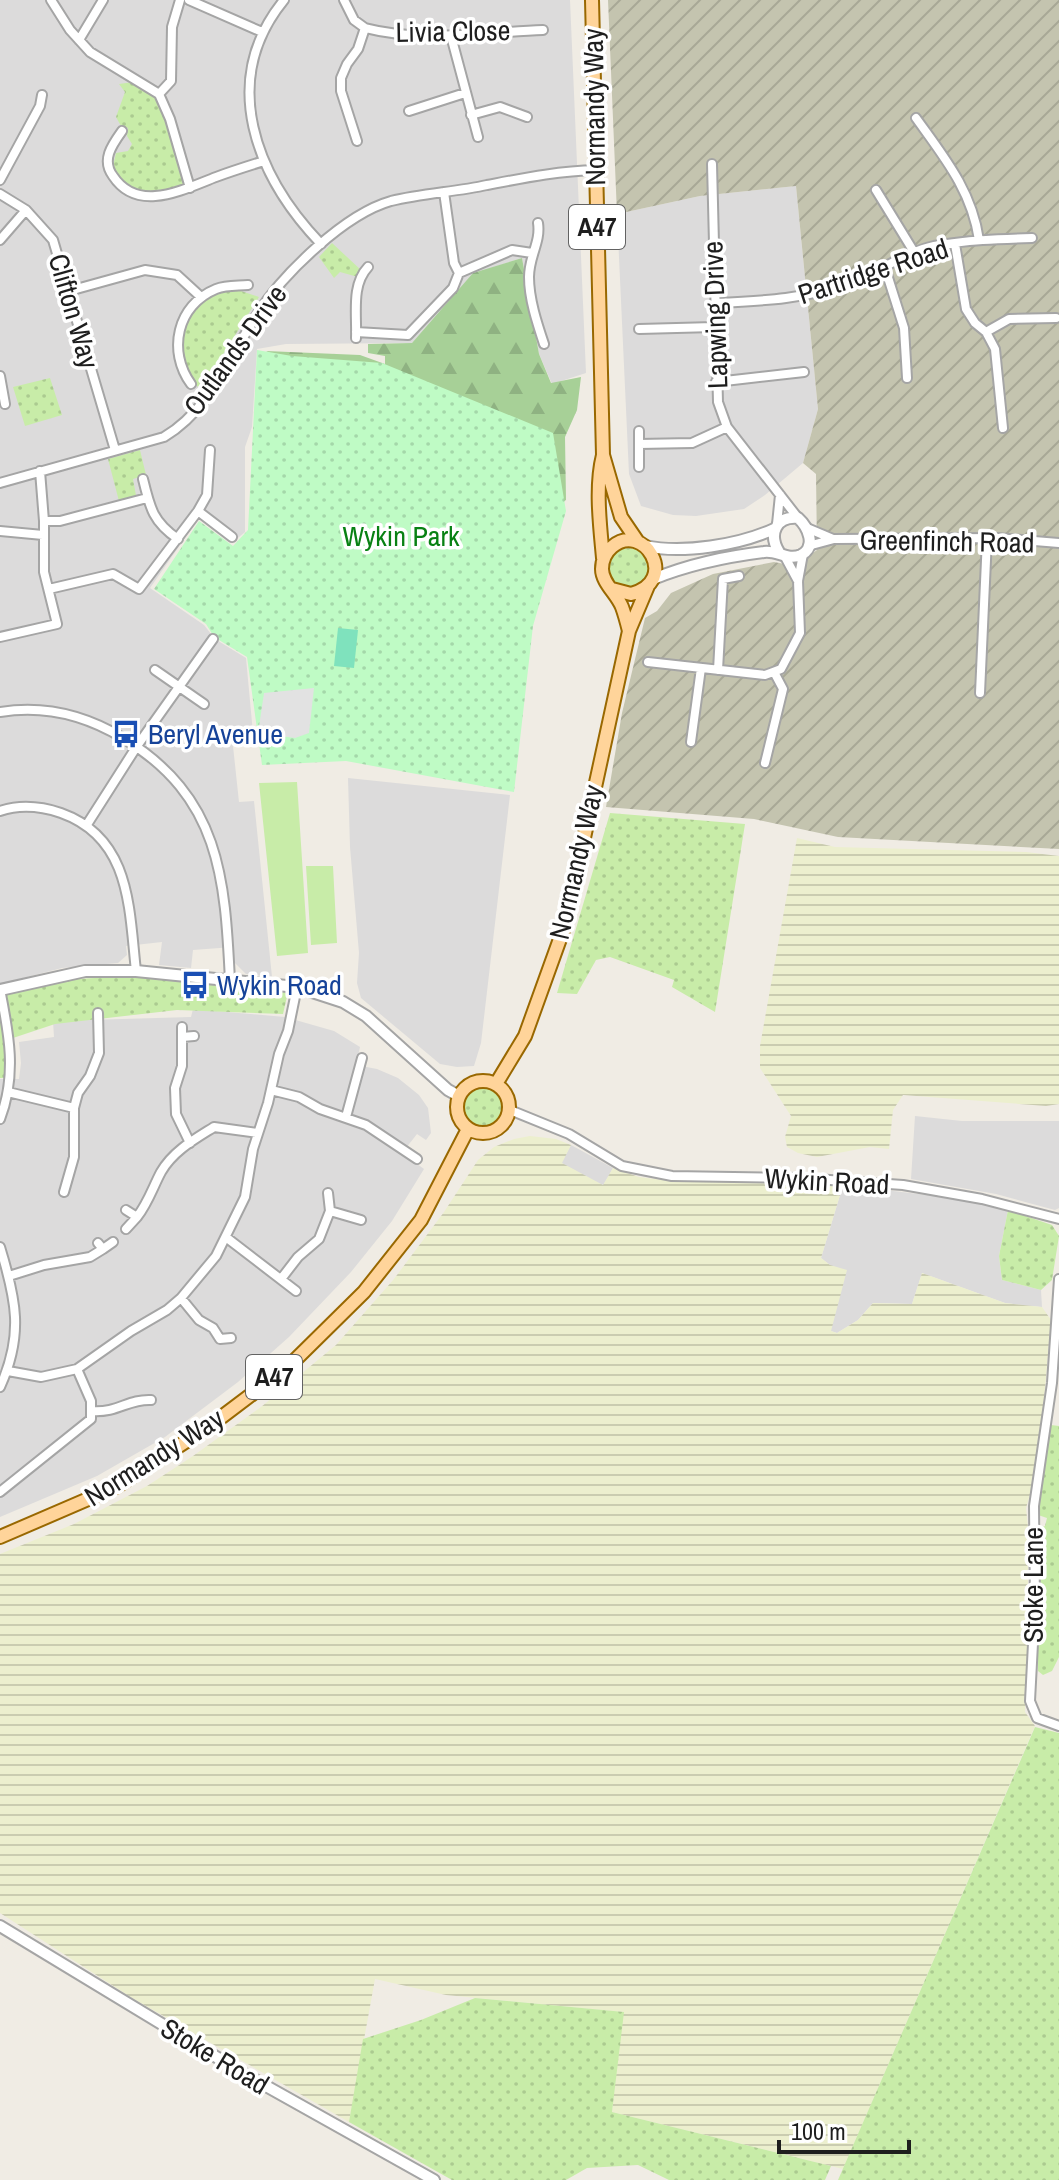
<svg xmlns="http://www.w3.org/2000/svg" width="1059" height="2180" font-family="'Archivo Narrow',sans-serif">
<defs>
<pattern id="construction-furrows" width="10" height="10" patternUnits="userSpaceOnUse" patternTransform="scale(2)"><rect width="10" height="10" fill="#c4c4af"/><path d="M-1 1l2-2M0 10L10 0M9 11l2-2" fill="none" stroke="#a8a896"/></pattern>
<pattern id="farmland-rules" width="6" height="5" patternUnits="userSpaceOnUse" patternTransform="scale(2)"><rect width="6" height="5" fill="#ecefce"/><path d="M0 2.5h6" fill="none" stroke="#caccb0"/></pattern>
<pattern id="grass-dots" width="8" height="8" patternUnits="userSpaceOnUse" patternTransform="scale(2)"><rect width="8" height="8" fill="#c8eca8"/><path d="M2 2h.1M6 6h.1" fill="none" stroke="#abca90" stroke-width="1.8" stroke-linecap="round"/></pattern>
<pattern id="forest-firs" width="22" height="20" patternUnits="userSpaceOnUse" patternTransform="scale(2)"><rect width="22" height="20" fill="#a7d097"/><path d="M5 1l3.5 6h-7zM16 11l3.5 6h-7z" fill="#8fb282"/></pattern>
<pattern id="park-dots" width="8" height="8" patternUnits="userSpaceOnUse" patternTransform="scale(2)"><rect width="8" height="8" fill="#bffbc5"/><path d="M2 2h.1M6 6h.1" fill="none" stroke="#a4d7a9" stroke-width="1.8" stroke-linecap="round"/></pattern>
</defs>
<rect width="100%" height="100%" fill="#f0ece4"/>
<path fill="#dcdbdb" d="M0,0H570L586,373L552,384L539,354L522,258L473,274L412,343L286,344L257,349L252,427L245,447V532L233,542L199,518L150,588L204,625L215,639L246,658L254,744L233,746L239,802L254,801L272,977L246,974L234,962L233,947L193,950L191,968L159,965L162,942L126,946L127,955L118,963L62,968L0,984Z
M796,186L818,409L803,463L765,495L744,509L696,516L673,515L641,506L629,474L617,214L700,196Z
M348,778L510,795L481,1043L474,1066L457,1067L440,1064L361,998L357,983L359,953L350,847Z
M193,1009L285,1017L334,1031L360,1047L356,1065L377,1069L398,1078L419,1095L428,1108L431,1133L426,1140L417,1134L402,1153L424,1169L392,1221L351,1272L289,1337L238,1382L165,1437L97,1476L0,1517V1079H19L21,1063L19,1042L54,1037L53,1021L191,1017Z
M915,1116L962,1121H1059V1208L1055,1210L996,1194L911,1179Z
M571,1145L613,1168L603,1186L561,1163Z
M843,1185L952,1198L1008,1210L999,1256L1002,1280L1041,1290L1042,1307L1005,1303L922,1273L912,1304L873,1303L858,1320L837,1333L831,1331L830,1265L821,1258Z"/>
<path fill="url(#construction-furrows)" d="M608,0H1059V849L838,837L754,819L606,807L622,713L645,618L657,611L671,593L713,574L774,562L795,566L817,550L816,474L803,463L818,409L796,186L700,196L617,214Z"/>
<path fill="url(#farmland-rules)" d="M797,838L835,847L1026,852L1059,856V1104L1046,1106L903,1095L893,1110L889,1149L870,1147L817,1157L798,1153L787,1147L785,1137L791,1116L760,1068V1046Z
M530,1136L556,1139L571,1145L562,1163L603,1185L613,1168L639,1177L680,1182L778,1181L843,1185L821,1258L830,1265L847,1270L831,1331L837,1333L858,1320L873,1303L912,1304L922,1273L1005,1303L1042,1307L1051,1320L1042,1423L1033,1484L1026,1508L1028,1527V1637L1025,1712L1035,1726L843,2169L612,2112L623,2012L446,1995L375,1979L349,2122L132,1998L0,1913V1554L74,1524L147,1486L193,1456L261,1407L336,1345L394,1279L444,1212L478,1160L494,1147L514,1139Z"/>
<path fill="url(#grass-dots)" d="M140,81L159,94L190,188C150,197 144,202 111,175L116,153L128,151L132,144L127,136L128,128L121,126L116,117L125,92L119,84Z
M332,243L361,270L358,277L340,272L334,278L319,257Z
M226,286L259,297L202,388L191,384C176,357 172,317 202,296C209,292 218,289 226,286Z
M50,378L62,415L25,426L13,387Z
M140,450L146,475L133,479L137,501L120,505L108,459Z
M609 568a20 20 0 1 1 40 0a20 20 0 1 1-40 0Z
M610,813L745,824L715,1012L672,987L674,980L610,957L596,960L577,994L557,993Z
M130,976L288,992L283,1014L177,1010L55,1024L10,1039V1078H0V996L77,979Z
M464 1107a19 19 0 1 1 38 0a19 19 0 1 1-38 0Z
M1008,1210L1052,1225L1059,1236L1052,1280L1041,1290L1002,1280L999,1256Z
M1051,1425L1059,1426V1657L1052,1671L1043,1675L1038,1671L1037,1529L1045,1526L1047,1518L1038,1515Z
M1035,1727L1059,1733V2180H838Z
M475,1998L624,2012L612,2112L831,2166L825,2180H669L638,2165L587,2168L566,2180H452L349,2122L363,2039L421,2020Z"/>
<path fill="url(#forest-firs)" d="M522,258L539,354L551,383L581,377L577,410L565,437L566,500L560,504L266,351L360,355L385,364V356L368,353V344L412,343L473,273Z"/>
<path fill="url(#park-dots)" d="M257,350L292,356L382,363L553,433L566,511L533,626L514,792L346,761L262,765L247,657L214,637L206,624L154,589L199,521L233,546L248,530Z"/>
<path fill="#c8eca8" d="M297,782L308,953L277,956L259,783Z
M306,866H333L337,943L311,945Z"/>
<path fill="#7fe2bd" d="M338,628L358,630L354,668L334,666Z"/>
<path fill="#e2e2e2" d="M314,688L309,733L295,738L258,733L264,693Z"/>
<g fill="none" stroke-linecap="round" stroke-linejoin="round">
<defs>
<path id="minor" d="M51,0L70,30L90,52L159,94L170,119L190,188
M189,0L262,32
M284,0C218,81 256,176 321,244
M344,0L354,20L365,28L358,49L347,64L341,78V91L357,141
M365,28C423,43 484,32 543,30
M451,36L478,137
M79,40L103,0
M159,94L171,81L172,27L180,0
M409,111L465,93
M471,115L500,107L527,117
M916,118C944,157 972,191 979,240
M122,131C112,145 101,160 113,176C138,214 184,189 216,177C232,171 248,166 264,161
M712,164L718,402L727,427L798,518
M0,180L40,106L42,95
M876,190L914,252
M0,194L26,210L53,240L115,450
M538,223C541,242 529,256 529,277C529,299 537,323 544,344
M0,240L26,210
M955,244L966,309L975,323L986,332L995,349L1003,428
M885,268L904,328L907,378
M459,273L512,250L532,253
M69,291L145,270L177,275L201,297
M715,303C762,301 810,299 854,281C881,271 906,252 934,246C966,240 999,239 1032,238
M639,329L714,327
M356,332L408,335L453,288L459,273L454,263L444,192
M986,332L1009,319L1056,318
M356,338C357,314 351,285 368,267
M0,376L5,404
M716,382L804,372
M191,384C167,351 177,305 216,289C226,285 237,286 248,285
M639,431V467
M639,444L692,443L727,427
M143,479C150,508 153,522 178,539
M0,483L164,437C210,410 230,356 258,313C284,273 345,214 391,201C423,193 456,192 487,185C524,178 558,171 596,170
M198,511L232,537
M44,521H60L147,498
M777,524L780,495
M807,528L833,539
M0,531L43,535
M808,546L834,539L997,538L1059,543
M784,555L798,581
M49,589L113,574L139,589L198,511L207,495L210,450
M0,637L57,624L44,572V521L40,471
M648,662L765,675L781,669L800,633L798,581L803,554
M155,670L204,704
M718,670L723,579L739,576
M980,693L987,538
M0,712C43,705 85,715 123,738C220,797 225,877 230,981
M691,742L701,668
M765,763L783,689L774,672
M0,811C21,804 40,806 61,813C131,838 129,908 136,971
M86,826L137,746L213,639
M182,1027V1066L175,1088L176,1114L190,1143
M182,1037L194,1036
M271,1090L299,1097L320,1109L366,1125L417,1159
M8,1092L74,1108
M510,1110L569,1134L622,1166L672,1176L801,1178L903,1185L982,1199L1059,1219
M346,1117L362,1058
M0,1119C17,1075 9,1034 0,989
M64,1192L74,1157V1108L78,1093L90,1076L99,1053L98,1013
M328,1193L330,1211
M126,1210L137,1217C148,1203 153,1187 161,1172C173,1151 195,1139 214,1127L258,1133
M126,1229L137,1217
M227,1238L296,1291
M0,1247C16,1299 24,1335 0,1387
M103,1249L113,1242
M9,1276L44,1265L90,1257L103,1249L98,1243
M281,1279L298,1257L319,1239L330,1211L361,1220
M1059,1279L1052,1383L1034,1506L1035,1605L1030,1701L1037,1718L1059,1726
M181,1298L199,1320L213,1328L220,1339L231,1338
M8,1371L41,1377L77,1369L131,1331L167,1310L181,1298L216,1256L245,1197L253,1149L268,1103L279,1054L288,1031L297,987
M91,1411C119,1413 127,1399 151,1400
M0,1492L91,1419V1401L77,1369"/>
<path id="tertiary" d="M645,546C683,554 739,545 774,529
M653,579C690,564 724,557 764,552C777,550 788,561 801,555C817,547 808,527 798,518C776,516 768,534 779,552
M0,990L85,971H136L297,987L343,1002L366,1016L448,1090L459,1096
M0,1926L241,2072L434,2180"/>
<path id="primary" d="M592,0L603,455C595,487 600,525 603,558
M603,455L621,517L638,542
M612,589L631,594C681,581 643,520 612,547C605,553 602,560 602,569C602,583 617,594 622,607C625,615 627,623 629,631
M457 1107a26 26 0 1 1 52 0a26 26 0 1 1-52 0Z
M496,1084L525,1036L565,925L629,631L648,586
M0,1537L116,1487L211,1425L288,1367L364,1292L421,1220L468,1129"/>
</defs>
<use href="#minor" stroke="#a5a5a5" stroke-width="12"/>
<use href="#tertiary" stroke="#a5a5a5" stroke-width="14"/>
<use href="#primary" stroke="#996800" stroke-width="16"/>
<use href="#minor" stroke="#fff" stroke-width="8"/>
<use href="#tertiary" stroke="#fff" stroke-width="10"/>
<use href="#primary" stroke="#ffd49a" stroke-width="12"/>
</g>
<defs>
<symbol id="bus-bare" viewBox="-9 -9 18 18"><path d="M-5-6H5V4H4V6H2V4H-2V6H-4V4H-5ZM-3.5-4V0h7V-4ZM-3.5 1.2v1.5H-2V1.2ZM2 1.2v1.5H3.5V1.2Z" fill="#1a4fb4" stroke="#fff" stroke-width="2.5" paint-order="stroke"/></symbol>
</defs>
<g fill-rule="evenodd">
<use href="#bus-bare" x="106" y="714" width="40" height="40"/>
<use href="#bus-bare" x="175" y="965" width="40" height="40"/>
</g>
<g text-anchor="middle" stroke-width="7" stroke-linejoin="round" paint-order="stroke">
<g fill="#fff" stroke="#626262" stroke-width="2">
<rect x="569" y="205" width="56" height="44" rx="6"/>
<rect x="246" y="1355" width="56" height="44" rx="6"/>
</g>
<g font-size="26" font-weight="bold" fill="#1e1e1e">
<text x="597" y="236">A47</text>
<text x="274" y="1386">A47</text>
</g>
<g font-size="28" fill="#1e1e1e" stroke="#fff">
<text transform="translate(453 31) rotate(-1)" y="10">Livia Close</text>
<text transform="translate(594 107) rotate(-91)" y="10">Normandy Way</text>
<text transform="translate(873 271) rotate(-18)" y="10">Partridge Road</text>
<text transform="translate(74 311) rotate(74)" y="10">Clifton Way</text>
<text transform="translate(715 315) rotate(-92)" y="10">Lapwing Drive</text>
<text transform="translate(235 350) rotate(-54)" y="10">Outlands Drive</text>
<text transform="translate(947 541) rotate(1)" y="10">Greenfinch Road</text>
<text transform="translate(576 862) rotate(-77)" y="10">Normandy Way</text>
<text transform="translate(827 1181) rotate(3)" y="10">Wykin Road</text>
<text transform="translate(154 1457) rotate(-32)" y="10">Normandy Way</text>
<text transform="translate(1033 1585) rotate(-90)" y="10">Stoke Lane</text>
<text transform="translate(215 2056) rotate(31)" y="10">Stoke Road</text>
</g>
<g font-size="28" fill="#088113" stroke="#fff">
<text x="401" y="546">Wykin Park</text>
</g>
<g font-size="28" fill="#164399" stroke="#fff" text-anchor="start">
<text x="148" y="744">Beryl Avenue</text>
<text x="217" y="995">Wykin Road</text>
</g>
</g>
<path d="M779 2140v12h130v-12" fill="none" stroke="#1e1e1e" stroke-width="4"/>
<text x="791" y="2140" font-size="24" fill="#1e1e1e" stroke="#ffffff" stroke-width="6" paint-order="stroke">100 m</text>
</svg>
